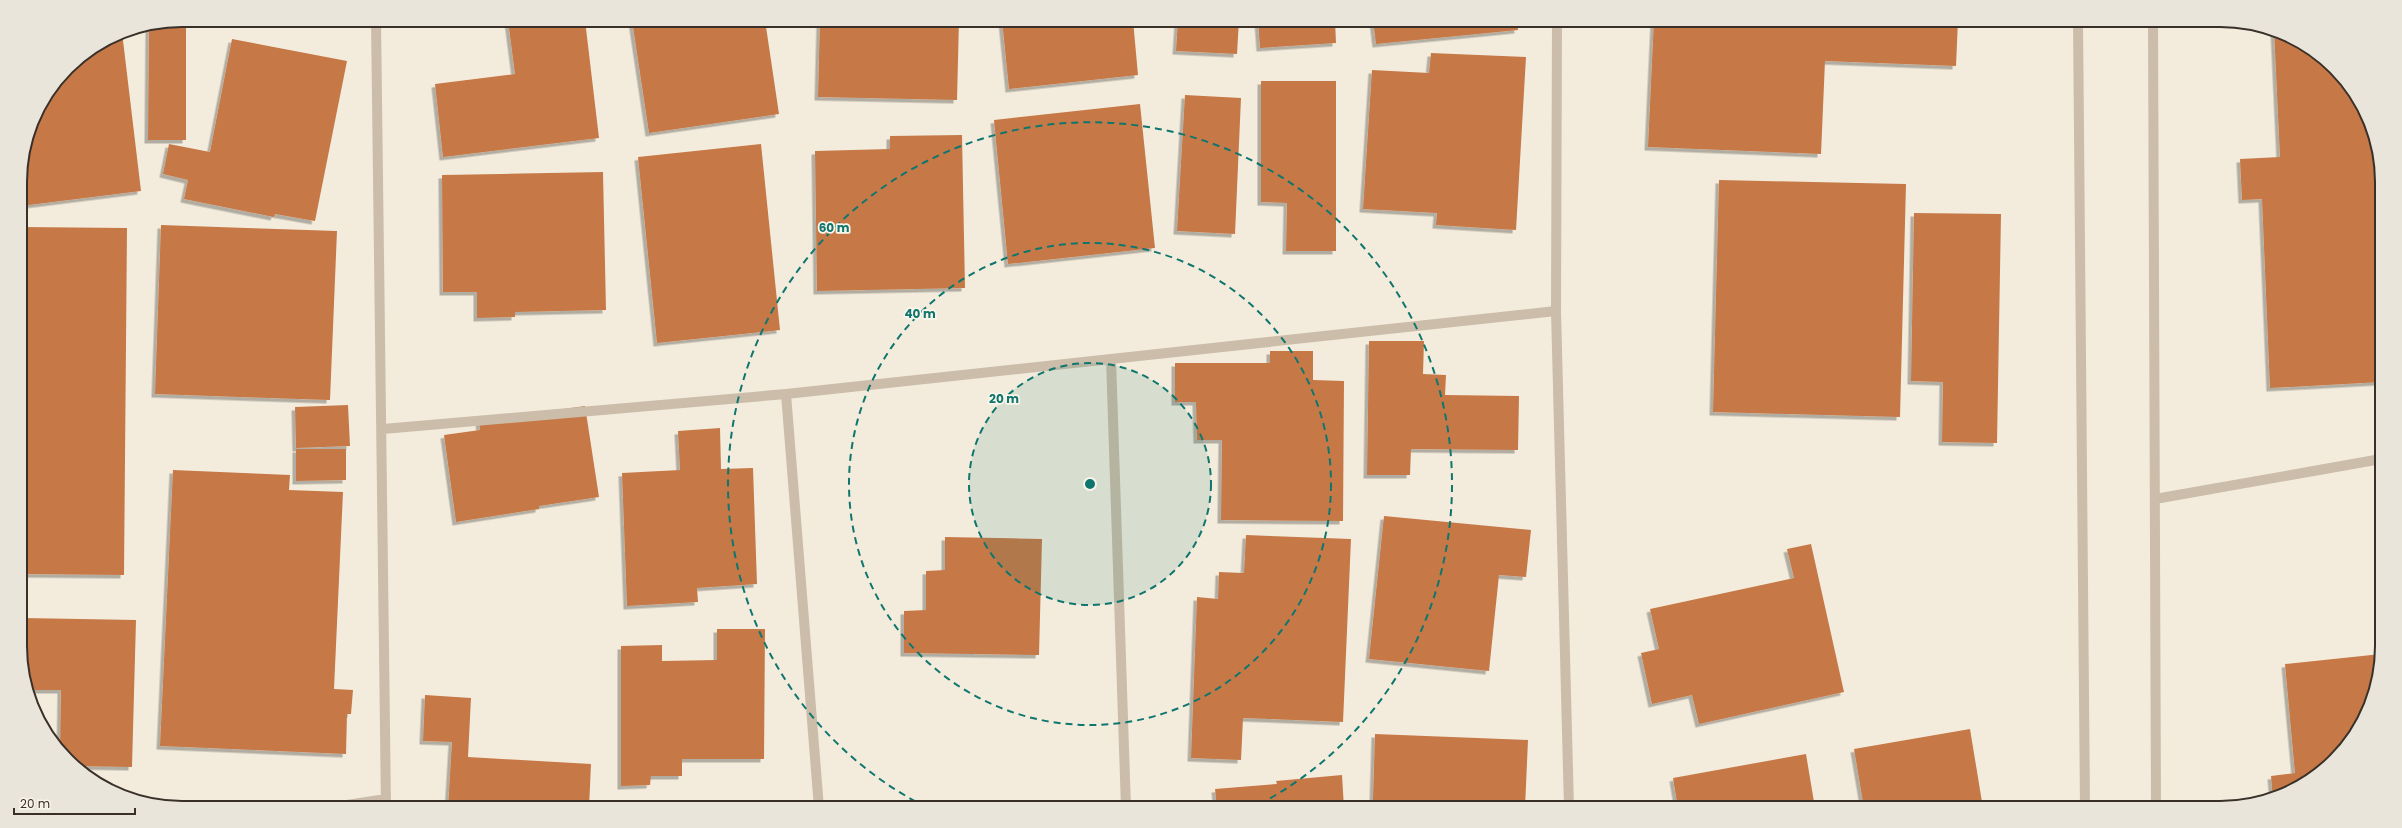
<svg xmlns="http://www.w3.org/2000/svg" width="2402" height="828" font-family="Poppins,sans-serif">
<defs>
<filter id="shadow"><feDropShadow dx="-3.5" dy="3.5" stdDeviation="0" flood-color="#0004"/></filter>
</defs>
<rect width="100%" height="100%" fill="#f3ecdd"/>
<path fill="#c67947" filter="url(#shadow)" d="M508,20H585L599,138L443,157L435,84L515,74Z
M632,20H765L779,114L649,133Z
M820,20H959L957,100L818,97Z
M1002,20H1133L1138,75L1009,89Z
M1178,20H1239L1237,54L1176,51Z
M1258,20H1335L1336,43L1260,48Z
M1373,20H1517L1518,30L1376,44Z
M1654,20H1958L1956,66L1825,61L1821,154L1648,147Z
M149,27H186V140H148Z
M2274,29L2310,47L2342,75L2365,110L2381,160V382L2270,388L2262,199L2242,200L2240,159L2280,157Z
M122,32L141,191L21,206L20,171L37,110L75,60Z
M232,39L347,61L315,221L275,214L274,217L184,199L188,180L163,174L169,144L210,152Z
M1431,53L1526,57L1516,230L1436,225L1437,213L1363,209L1372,70L1429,73Z
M1261,81H1336V251H1286L1287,203L1261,202Z
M1185,95L1241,98L1235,234L1177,231Z
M1140,104L1155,248L1008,264L994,120Z
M962,135L965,288L817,291L815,151L890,149V136Z
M761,144L780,330L657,343L638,157Z
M603,172L606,310L515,312V317L477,318V292H443L442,175Z
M1719,180L1906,184L1900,417L1713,412Z
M1914,213L2001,214L1997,443L1942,442L1943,382L1911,381Z
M161,225L337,231L330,400L155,394Z
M21,227L127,228L124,575L23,574Z
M1369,341H1424L1423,374L1446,375L1445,395L1519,396L1518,450L1411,449L1410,475H1367Z
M1270,351H1313V380L1344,381L1343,521L1221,520L1222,440H1197L1196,402H1175V363H1270Z
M348,405L350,446L296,448L295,407Z
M585,406L599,497L539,506V509L456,522L444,435L480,430L479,421Z
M720,428L721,469L753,468L757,584L697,588L698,602L627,606L622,473L680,470L678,431Z
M296,449H346V480L296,481Z
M173,470L290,475L289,490L343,492L334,689L353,690L351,714H347L346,754L160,746Z
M1384,516L1531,530L1526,577L1499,575L1489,671L1369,659Z
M1246,535L1351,539L1343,722L1243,718L1241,760L1191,758L1197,597L1218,599L1219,572L1244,573Z
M945,537L1042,539L1039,655L904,653V611L926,610V571L945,570Z
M1811,544L1844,692L1699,724L1692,695L1652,704L1641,653L1659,649L1650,609L1794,578L1787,549Z
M23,618L136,620L132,767L75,766L60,753L61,690H27L23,678Z
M717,629H765L764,759H682V776H651L650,785L621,786V646L662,645V661L717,660Z
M2381,654L2373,698L2349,745L2319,775L2273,799L2271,776L2295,773L2285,664Z
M425,695L471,698L468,757L591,764L589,808H448L452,742L423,741Z
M1970,729L1983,808H1864L1854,749Z
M1375,734L1528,740L1525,808H1380L1381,801L1373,800Z
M1806,754L1815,808H1678L1673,778Z
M1342,775L1344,808H1217L1215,789L1277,784L1276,781Z"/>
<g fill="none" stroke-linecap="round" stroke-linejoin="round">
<path stroke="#cbbda9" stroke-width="10" d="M376,20L386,808
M1557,20L1556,311L1569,808
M2078,20L2085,808
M2153,20L2156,808
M1111,359L1126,808
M786,394L819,808
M383,429L786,394L1556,311
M2155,499L2381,459
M327,808L386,799"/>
</g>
<circle cx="1090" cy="484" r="121" fill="#0f766e" fill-opacity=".12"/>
<g fill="none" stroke="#0f766e" stroke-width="2" stroke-dasharray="7 5">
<circle cx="1090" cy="484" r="121"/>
<circle cx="1090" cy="484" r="241"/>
<path d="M926 807A362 362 0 1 1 1254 807"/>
</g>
<path d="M0 0H2402V828H0ZM182 27H2220A155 155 0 0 1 2375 182V646A155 155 0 0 1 2220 801H182A155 155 0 0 1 27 646V182A155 155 0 0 1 182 27Z" fill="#eae5db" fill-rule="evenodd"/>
<path fill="none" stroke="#383029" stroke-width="2" d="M182 27H2220A155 155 0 0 1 2375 182V646A155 155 0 0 1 2220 801H182A155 155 0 0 1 27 646V182A155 155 0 0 1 182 27Z"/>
<circle cx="1090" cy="484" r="6" fill="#0f766e" stroke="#faf5ea" stroke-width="2"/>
<g font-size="12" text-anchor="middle" font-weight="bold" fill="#0f766e" stroke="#faf5ea" stroke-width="3.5" stroke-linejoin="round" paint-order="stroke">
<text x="834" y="232">60 m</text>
<text x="920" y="318">40 m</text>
<text x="1004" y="403">20 m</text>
</g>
<path d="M14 808v6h121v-6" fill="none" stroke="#383029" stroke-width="2"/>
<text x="20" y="808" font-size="12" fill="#383029" stroke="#faf5ea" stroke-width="3" paint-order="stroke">20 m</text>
</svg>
